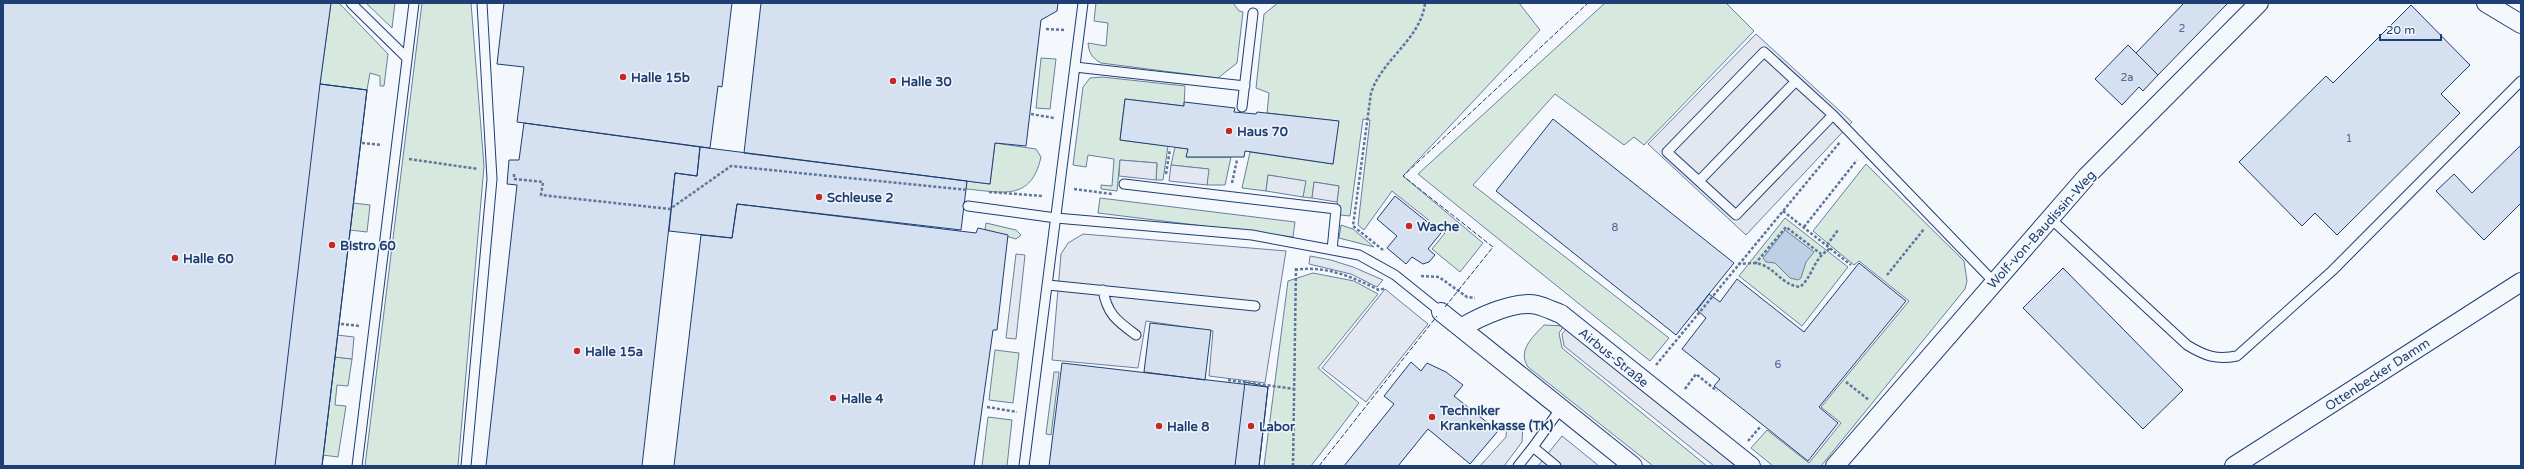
<svg xmlns="http://www.w3.org/2000/svg" width="2524" height="469" font-family="'Varela Round',sans-serif">
<rect width="100%" height="100%" fill="#f4f7fb"/>
<path fill="#d7e8df" stroke="#687fa3" d="M331,3H339L388,54L384,86H380V76L370,73L367,90L320,84Z
M366,3H395L392,28Z
M422,3H471L484,166L458,466H365Z
M1096,3H1233L1239,11L1243,12L1237,63L1218,78L1101,63C1092,58 1089,53 1088,43L1106,46L1108,23L1094,21Z
M1278,3H1519L1540,30L1403,176L1483,243L1460,272L1432,249L1445,233L1392,191L1364,230L1358,225L1370,120L1363,119L1350,216L1341,215L1337,202L1339,186L1314,182L1312,198L1303,197L1305,181L1268,175L1266,191L1242,188L1250,152L1333,164L1338,121L1267,113L1269,93L1256,88L1264,14Z
M1605,3H1726L1754,31L1644,145L1634,137L1624,145L1555,94L1473,185L1669,338L1650,361L1418,174Z
M1041,58L1056,59L1050,109L1036,108Z
M1102,77L1185,86L1184,106L1125,99L1120,140L1168,146L1163,180H1156L1157,163L1120,160L1117,191L1101,189V185L1112,186L1114,159L1088,155L1086,167L1073,165L1083,87L1090,78Z
M995,143L1036,149L1041,157C1031,202 1002,192 966,189L967,181L990,184Z
M1175,147L1188,149L1187,157H1231L1225,185H1207L1208,169L1171,165Z
M1866,164L1964,261L1967,281L1965,289L1821,466H1773L1751,448L1767,430L1809,463L1841,423L1821,407L1909,301L1859,261L1854,265L1813,231Z
M1100,198L1295,222L1293,237L1098,213Z
M353,203L370,205L367,232L350,230Z
M1785,218L1848,267L1802,326L1739,276Z
M986,223L1016,230L1021,235L1016,239L985,230Z
M1341,225L1353,229L1374,247L1339,238Z
M1313,273L1354,281L1378,294L1318,368L1359,403L1311,466H1264L1288,281Z
M1544,325L1564,326L1559,333L1562,348L1707,466H1653L1528,367C1517,350 1533,337 1544,325Z
M995,350L1019,353L1013,403L989,400Z
M335,357L352,359L348,386L337,385L335,405L346,406L338,457L323,455Z
M1054,372H1059L1051,435L1046,434Z
M988,417L1012,420L1007,466H982Z"/>
<path fill="#e3e8f0" stroke="#687fa3" d="M1756,34L1852,122L1746,235L1648,144Z
M1120,160L1157,163L1156,180L1119,176Z
M1171,165L1209,169L1207,185L1169,181Z
M1268,175L1306,181L1303,197L1266,191Z
M1314,182L1339,186L1337,202L1312,198Z
M1083,234L1286,251L1265,383L1209,376L1213,331L1146,321L1138,368L1052,360L1061,254L1068,243Z
M1016,254L1025,255L1016,339L1006,338Z
M1310,256L1331,260L1353,267L1383,280L1377,287L1351,274L1309,264Z
M1385,289L1428,324L1366,402L1322,368Z
M1568,327L1736,466H1714L1564,346L1562,334Z
M337,335L354,337L352,359L335,357Z
M1507,423H1523L1522,442L1504,466H1480L1506,437Z
M1562,436L1599,466H1538Z"/>
<path fill="#bed0e5" stroke="#687fa3" d="M1785,230L1814,252L1806,262L1801,278L1798,280L1790,278L1775,263L1766,262L1763,258Z"/>
<path fill="#d5e0f0" stroke="#1d3f73" d="M3,3H331L320,84L367,90L322,466H3Z
M504,3H732L722,87L718,86L710,148L517,122L524,67L497,64Z
M761,3H1058L1057,11L1041,20L1026,146L995,143L990,184L744,153Z
M2184,3H2228L2158,75L2136,53Z
M2411,5L2470,65L2441,94L2460,113L2337,235L2315,213L2302,226L2239,162L2326,76L2333,83Z
M2128,45L2158,75L2143,91L2139,87L2122,105L2095,79Z
M320,84L367,90L322,466H275Z
M1125,99L1184,106V102L1235,108L1234,112L1256,114L1257,112L1339,121L1333,164L1245,151L1244,157H1186L1188,149L1120,140Z
M1553,119L1734,263L1676,335L1496,191Z
M524,123L700,147L697,176L675,173L642,466H486L517,185L507,184L509,160H519Z
M2521,145V203L2484,240L2436,191L2454,174L2472,193Z
M700,147L967,181L961,230L737,204L732,238L669,231L675,173L697,176Z
M1395,196L1441,233L1428,249L1435,255L1429,262L1423,264L1412,257L1406,264L1387,248L1397,236L1377,219Z
M737,204L976,233L978,228L1008,235L997,330H993L974,466H674L701,235L732,238Z
M1859,263L1906,301L1819,407L1838,423L1808,461L1714,386L1720,379L1682,349L1706,318L1697,310L1709,294L1720,302L1737,279L1804,332Z
M2063,268L2183,390L2143,429L2023,308Z
M1150,323L1211,330L1205,380L1144,372Z
M1411,362L1421,371L1427,363L1446,372L1463,385L1454,396L1498,431L1470,464L1428,429L1398,466H1344L1394,404L1384,396Z
M1062,363L1268,387L1259,466H1049Z
M1245,382L1268,387L1259,466H1235Z"/>
<g fill="none" stroke-linecap="round" stroke-linejoin="round">
<defs>
<path id="service" d="M351,3L407,58
M1764,52L1833,115L1736,215L1667,152Z
M1075,67L1245,86
M1242,107L1253,13
M1833,115L1994,282
M1699,181L1796,81
M1124,184L1336,209L1332,250
M968,206L1056,218L1252,235L1359,255L1395,275L1441,312
M2050,218L2187,345C2205,356 2216,360 2237,356L2332,271L2521,81
M1048,285L1255,306
M1103,290C1107,314 1117,321 1136,335
M357,466L414,3
M466,466L492,179L482,3
M1024,466L1083,3
M1518,466L1533,447
M1556,466L1533,447L1561,408"/>
<path id="minor" d="M2486,3L2521,24
M1441,312L1633,466
M1461,328C1479,317 1515,300 1537,305C1545,307 1553,311 1561,314L1751,466
M1835,466L2087,176L2259,3
M2234,466L2521,282"/>
</defs>
<use href="#service" stroke="#1d3f73" stroke-width="11"/>
<use href="#minor" stroke="#1d3f73" stroke-width="20"/>
<path stroke="#5e769c" stroke-width="2.5" stroke-dasharray="3 2" stroke-linecap="butt" d="M1046,29L1066,30
M1031,114L1054,118
M362,143L382,145
M409,159L478,169
M514,174V179L543,182L541,195L670,209L731,166L968,190
M1166,174L1170,149
M1232,183L1237,160
M1074,189L1112,194
M989,192L1043,196
M1783,211L1851,265
M1804,227L1857,160
M1827,245L1838,230
M1383,250L1353,226L1371,93C1382,59 1421,39 1425,3
M1738,264C1745,264 1754,262 1760,264C1776,269 1782,285 1800,287C1814,275 1812,259 1831,248
M1755,264L1786,227L1821,254
M1295,270C1326,265 1352,277 1379,290L1386,288
M1887,275L1924,229
M1421,276L1439,277L1467,297L1475,298
M341,324L360,326
M1656,365L1840,142
M1228,380L1295,389
M1846,382L1869,400
M1685,389L1696,374L1717,391
M987,407L1017,412
M1748,441L1761,426
M1293,466L1296,266"/>
<use href="#service" stroke="#f4f7fb" stroke-width="9"/>
<use href="#minor" stroke="#f4f7fb" stroke-width="18"/>
<path stroke="#1d3f73" stroke-width="1" stroke-dasharray="5 2" stroke-linecap="butt" d="M1445,307L1493,247L1403,176L1588,3
M1319,466L1437,316"/>
</g>
<g fill="#c62828" stroke="#f4f7fb" stroke-width="1.5">
<circle cx="623" cy="77" r="4"/>
<circle cx="893" cy="81" r="4"/>
<circle cx="1229" cy="131" r="4"/>
<circle cx="819" cy="197" r="4"/>
<circle cx="1409" cy="226" r="4"/>
<circle cx="332" cy="245" r="4"/>
<circle cx="175" cy="258" r="4"/>
<circle cx="577" cy="351" r="4"/>
<circle cx="833" cy="398" r="4"/>
<circle cx="1432" cy="417" r="4"/>
<circle cx="1159" cy="426" r="4"/>
<circle cx="1251" cy="426" r="4"/>
</g>
<g text-anchor="middle" stroke-width="3" stroke-linejoin="round" paint-order="stroke">
<g font-size="11" fill="#4b6792">
<text x="2182" y="32">2</text>
<text x="2127" y="81">2a</text>
<text x="2349" y="142">1</text>
<text x="1615" y="231">8</text>
<text x="1778" y="368">6</text>
</g>
<g font-size="13" font-weight="bold" fill="#1d3f73" stroke="#f4f7fb" text-anchor="start">
<text x="631" y="82">Halle 15b</text>
<text x="901" y="86">Halle 30</text>
<text x="1237" y="136">Haus 70</text>
<text x="827" y="202">Schleuse 2</text>
<text x="1417" y="231">Wache</text>
<text x="340" y="250">Bistro 60</text>
<text x="183" y="263">Halle 60</text>
<text x="585" y="356">Halle 15a</text>
<text x="841" y="403">Halle 4</text>
<text x="1440" y="415">Techniker<tspan x="1440" dy="15">Krankenkasse (TK)</tspan></text>
<text x="1167" y="431">Halle 8</text>
<text x="1259" y="431">Labor</text>
</g>
<g font-size="13" fill="#1d3f73" stroke="#f4f7fb">
<text transform="translate(2041 229) rotate(-48)" y="5">Wolf-von-Baudissin-Weg</text>
<text transform="translate(1614 357) rotate(39)" y="5">Airbus-Straße</text>
<text transform="translate(2377 374) rotate(-33)" y="5">Ottenbecker Damm</text>
</g>
</g>
<rect width="2524" height="469" fill="none" stroke="#1d3f73" stroke-width="8"/>
<path d="M2380 34v6h61v-6" fill="none" stroke="#1d3f73" stroke-width="2"/>
<text x="2386" y="34" font-size="12" fill="#1d3f73" stroke="#f4f7fb" stroke-width="3" paint-order="stroke">20 m</text>
</svg>
